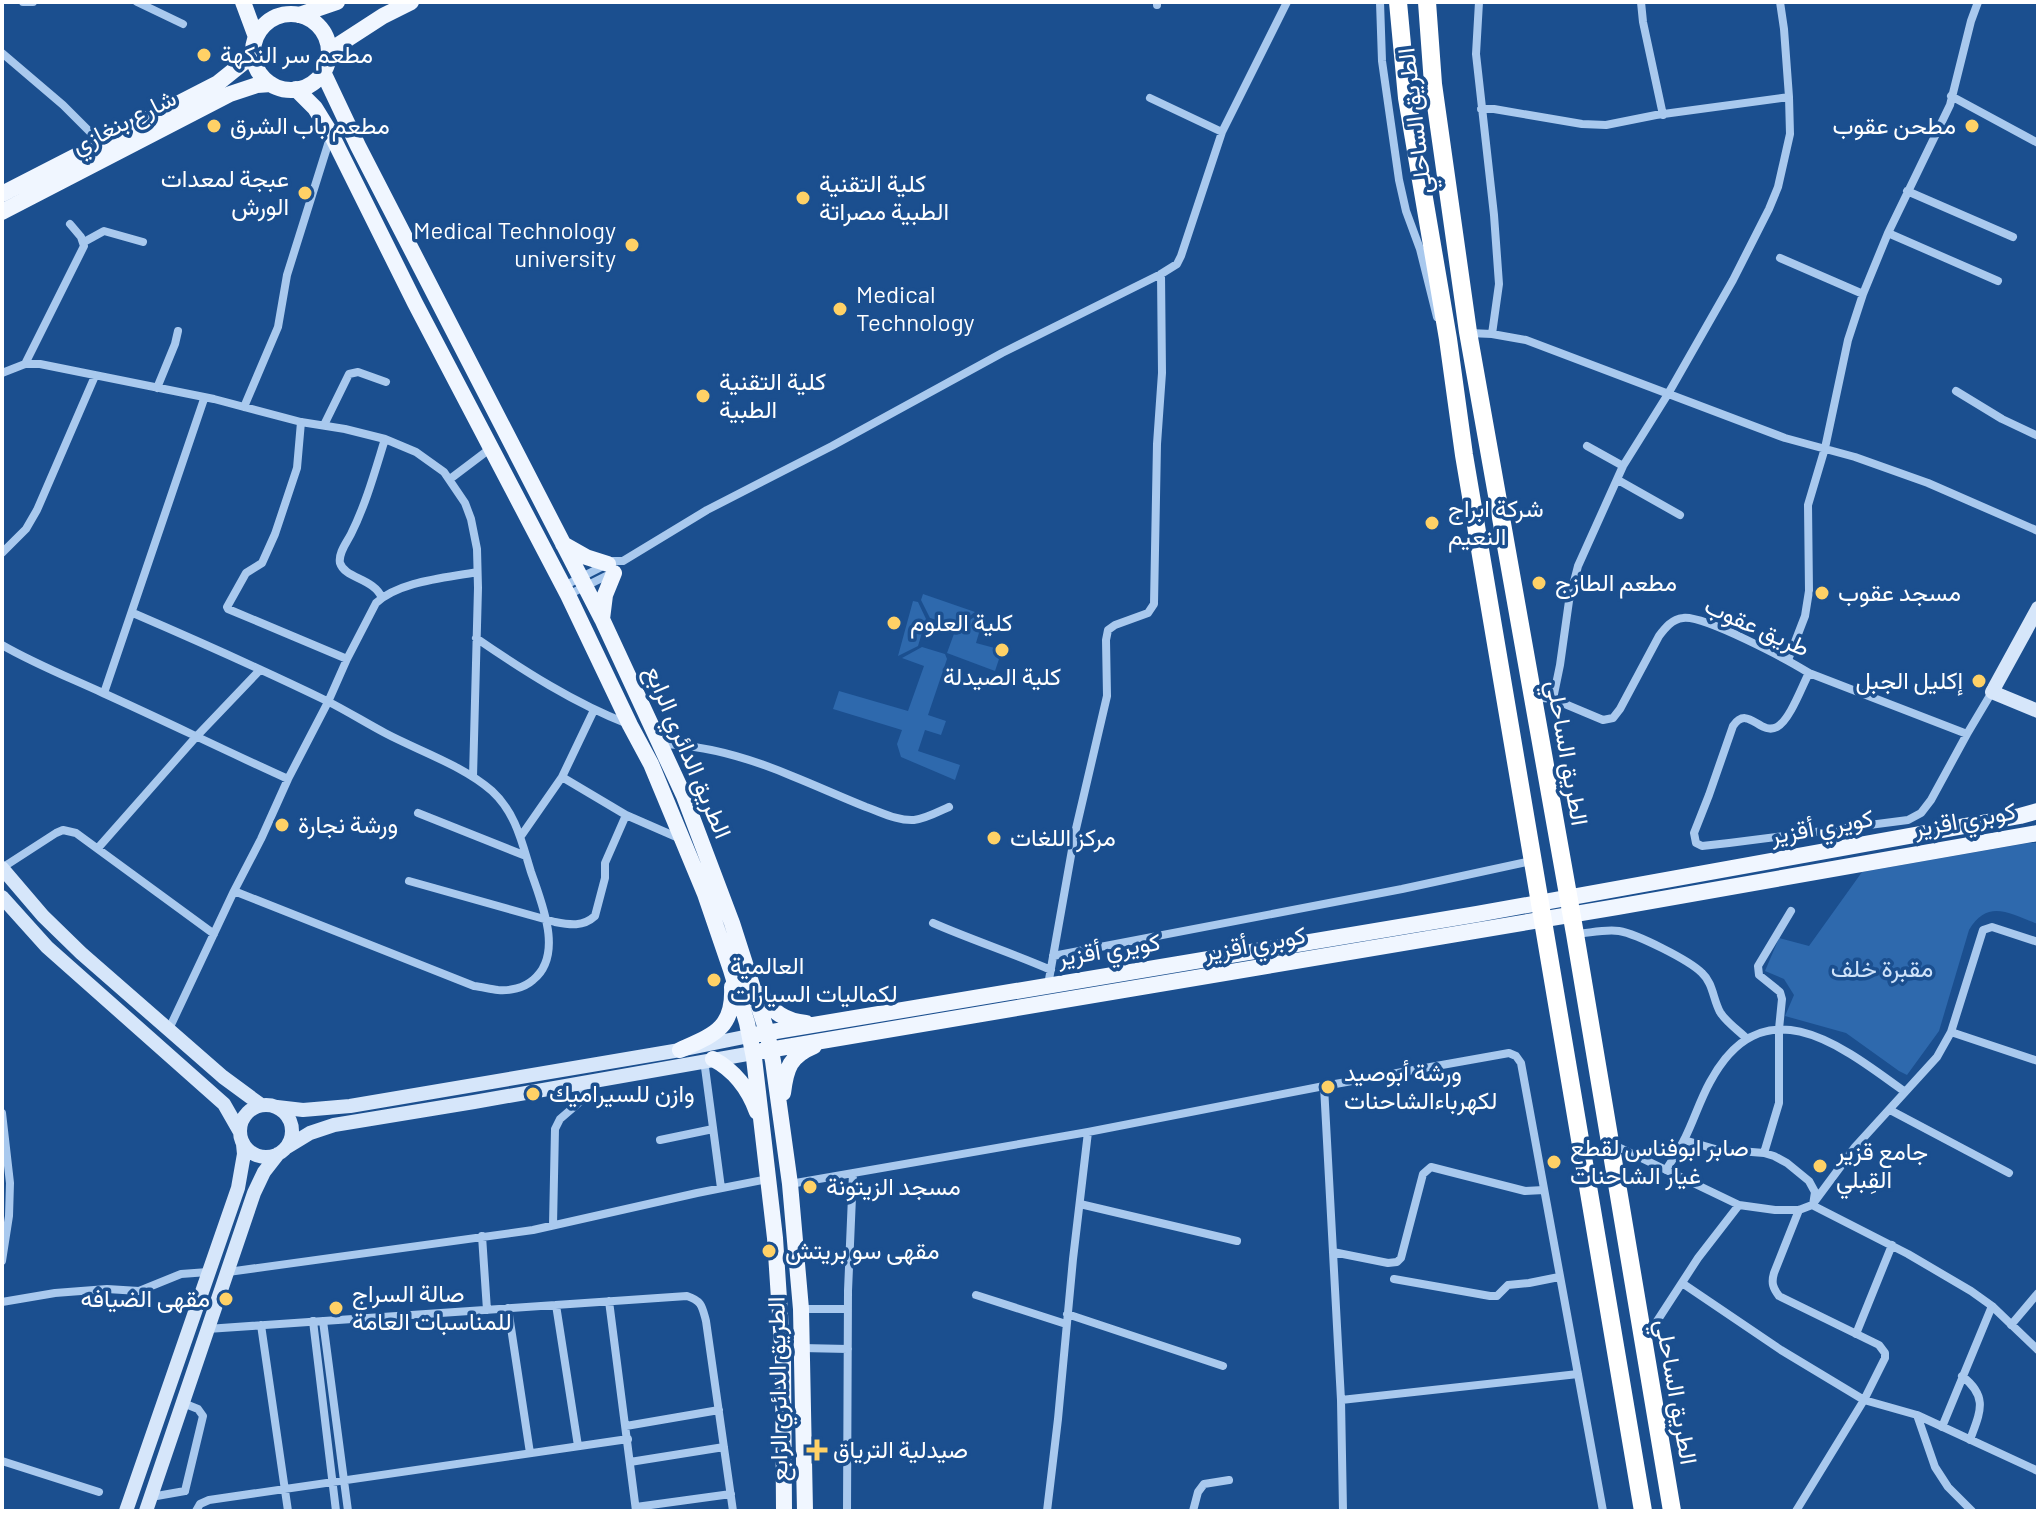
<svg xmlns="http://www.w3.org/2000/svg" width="2040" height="1513" font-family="Barlow,Vazirmatn,sans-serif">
<rect width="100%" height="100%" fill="#1b4f8f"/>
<path fill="#2e69ad" d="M923,594L975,612L956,626L930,618L921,600Z
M913,601L918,602L926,619L918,646L898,656Z
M974,617L983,619L976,643L1002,650L995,671L947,653L955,631Z
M922,647L945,654L947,659L928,715L946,721L941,735L925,730L918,751L960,765L955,780L901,757L897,744L902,730L833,709L839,691L908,711L924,666L902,658Z
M2028,843H2038V924C2010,914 1988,898 1969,930L1939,1031L1907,1075L1899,1071L1846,1033L1785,1016L1794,995L1784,979L1765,971L1779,938L1809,946L1862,872Z"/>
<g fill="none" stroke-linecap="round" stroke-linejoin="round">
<path stroke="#a9c9ee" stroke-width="8" d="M23,2H33
M137,2L183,24
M1380,2L1382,61L1399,180L1406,211L1420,249L1437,317
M1479,2L1476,54L1494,215L1499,284L1492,334
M1641,2L1643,22L1663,115
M1157,5V2
M2,53L63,105L101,143
M1951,96L2038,143
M1150,98L1222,132
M1481,109H1494L1582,124L1606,125L1656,115L1789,97
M1907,191L2013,237
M1888,233L1998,281
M84,242L104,231L143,242
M1780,258L1863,294
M1469,333L1492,334L1526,340L1785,438L1855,457L1928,483L2038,531
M25,364L84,246L81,237L70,224
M2,373L25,364H40L214,399L301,422L345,429L385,439L416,452L444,472L465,503L471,519L477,549L478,588L473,777
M157,388L175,344L178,331
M1956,391L2002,419L2038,436
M244,407L278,327L287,275L330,138
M301,422L297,468L275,534L262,563L246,573L227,607L228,609L347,659
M324,425L349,374L358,372L386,382
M1587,446L1623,466
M450,479L491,448
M1618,480L1680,515
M2,553L26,529L37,510L95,376
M564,586L613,561H623L707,510L832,446L1002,353L1161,274L1177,264L1181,256L1222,132L1287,2
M568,595L612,573
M382,598C374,578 345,579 340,563C338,553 347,542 351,534C366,504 375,471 385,439
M133,613C198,641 263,670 327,701C347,711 366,723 385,733C419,751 464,766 492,791C516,813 522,843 531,872C542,904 564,955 533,980C524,988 510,991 498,990C490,989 482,987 474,986L234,891
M476,638C524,671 574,703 628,724
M2,645C35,664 68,677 103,693C165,721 226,751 288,779
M1788,660L1805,616L1809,591L1808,505L1825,448L1848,340L1863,294L1888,233L1950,105L1971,21L1978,2
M1809,673C1802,686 1790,720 1777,727C1760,736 1748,704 1733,726L1709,795L1694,833L1696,843L1702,846L1729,843L1908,820L1921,813L1931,800L1967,734L1992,692
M104,693L204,399
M1532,697L1553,699L1603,720L1613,718L1620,709L1659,636C1665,628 1672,619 1683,618C1704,615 1788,660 1809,673L1967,734
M1553,699L1560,665L1569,601L1578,566L1623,466L1668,394L1733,280L1769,209L1778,187L1790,134L1789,97L1784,29L1780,2
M661,744C704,745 752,759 792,776C817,786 841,797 866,807C881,812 897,821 914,820C925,819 938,812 949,807
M562,777L626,815L681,839
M418,813L526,856
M521,836L562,777L594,710
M98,848L195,738L259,671
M2,868L56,833L63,830L76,833L214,934
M409,881L555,922C570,925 583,927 595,916L605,878V863L626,815
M933,923C972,940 1012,953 1051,970
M1576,934C1590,933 1605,929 1619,931C1637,934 1689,960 1702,973C1713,983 1713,999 1720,1012C1726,1022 1738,1030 1746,1038
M1053,956L1402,889L1531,861
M1048,985L1075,833L1107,696L1106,640L1108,630L1115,625L1148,613L1154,604L1157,444L1162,373L1161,274
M169,1029L234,891L261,839L288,779L328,702L347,659L376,603C400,581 446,578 477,572
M1951,1032L2038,1061
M704,1060L721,1188
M1324,1086L1341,1400L1343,1511
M1890,1110L2009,1173
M2,1113L10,1183L9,1216L2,1261
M660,1140L713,1129
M1684,1140L1715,1149L1764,1153L1774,1156L1787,1163L1809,1181L1815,1192L1813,1205
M1612,1144L1739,1205L1775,1210H1799L1812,1205L1855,1147L1937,1057L1951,1032L1983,930L1992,927L2038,942
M1764,1153L1779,1103V1029L1782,999L1780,992L1759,975L1758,966L1791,911
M1666,1170C1672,1160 1680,1149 1685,1138C1694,1120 1700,1100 1710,1082C1763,983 1842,1046 1905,1092
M790,1184L1088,1132L1324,1086L1509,1053L1516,1056L1521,1063L1603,1511
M1080,1204L1237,1241
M1812,1205L1908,1254L1971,1291L1992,1306L2038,1350
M553,1225L555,1129L560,1119L582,1100L583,1083
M482,1236L487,1310
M1333,1252L1388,1263L1397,1262L1401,1258L1423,1174L1431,1167L1525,1191L1544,1190
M228,1272L533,1230L697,1193L768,1179
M1394,1279L1490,1296H1497L1508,1285L1529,1283L1559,1277
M1682,1283L1781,1350L1864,1400L1917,1415L2038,1471
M976,1295L1066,1324
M609,1301L636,1511
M2,1302L55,1293L107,1289L139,1291L181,1274L208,1272
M556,1305L578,1446
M508,1308L530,1453
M801,1309H848
M1067,1314L1223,1366
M313,1321L336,1511
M323,1321L348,1511
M261,1325L288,1511
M2011,1325L2038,1293
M207,1329L687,1296C702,1301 702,1306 706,1321L733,1511
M1856,1334L1892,1245
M1646,1338L1698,1258L1739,1205
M802,1348L848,1349
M1962,1376C1989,1397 1980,1412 1970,1440
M1341,1400L1578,1374
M183,1403L198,1409L203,1416L185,1491
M1917,1415L1935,1467L1948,1487L1972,1511
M626,1426L719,1410
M1942,1427L1992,1306
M2,1461L99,1492
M630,1462L724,1447
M151,1497L185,1491
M636,1507L731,1494
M196,1511L200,1504L209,1500L628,1439
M847,1511L848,1291L853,1173
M1047,1511L1058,1419L1073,1259L1088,1132
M1193,1511L1198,1492L1204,1484L1229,1480
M1796,1511L1864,1400L1885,1358V1353L1879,1345L1779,1296C1773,1288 1771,1283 1774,1273L1799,1210"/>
<path stroke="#d6e6fa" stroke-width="14" d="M2038,608L1992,692L2038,711
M2,868L43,916L81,953L223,1077L261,1105
M2,897L47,947L224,1104L240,1132
M240 1131a26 26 0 1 1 52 0a26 26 0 1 1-52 0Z
M277,1107L303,1110L350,1106L680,1050L749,1036
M287,1147L310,1133L334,1125L474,1102L753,1053
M126,1511L238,1188L244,1154L243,1144
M146,1511L254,1193L264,1172L278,1154"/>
<path stroke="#f0f6ff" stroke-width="16" d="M243,2L256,37
M253 52a38 38 0 1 1 76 0a38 38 0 1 1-76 0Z
M299,15L337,2
M329,51L383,16L411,2
M323,72L358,146L602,619L684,796L732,923L767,1032L773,1061L790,1184L801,1309L805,1511
M296,89L315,108L331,134L415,303L568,595L630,725L651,764L705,894L731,970L747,1023L754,1058L775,1238L783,1360L784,1511
M2,194L218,83L253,55
M2,212L230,94L257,85L271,84
M563,544L586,557L608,564
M602,619L605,595L614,573
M761,994C772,1012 785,1021 806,1023
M759,1034L1477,914L2020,816L2038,811
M680,1050C713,1035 734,1029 732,987
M762,1051L1617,907L2038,833
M713,1059C734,1070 749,1090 757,1112
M783,1093C786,1068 790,1056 814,1046"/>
<path stroke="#fff" stroke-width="18" d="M1398,2L1407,98L1448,339L1464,455L1643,1511
M1427,2L1433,84L1468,332L1575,934L1672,1511"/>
</g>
<g fill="#ffd166" stroke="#1b4f8f" stroke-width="3">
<circle cx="204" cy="55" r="8"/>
<circle cx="214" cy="126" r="8"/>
<circle cx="1972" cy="126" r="8"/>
<circle cx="305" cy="193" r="8"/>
<circle cx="803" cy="198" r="8"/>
<circle cx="632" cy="245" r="8"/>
<circle cx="840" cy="309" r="8"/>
<circle cx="703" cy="396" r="8"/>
<circle cx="1432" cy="523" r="8"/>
<circle cx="1539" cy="583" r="8"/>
<circle cx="1822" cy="593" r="8"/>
<circle cx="894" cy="623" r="8"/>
<circle cx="1002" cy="650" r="8"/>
<circle cx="1979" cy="681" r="8"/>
<circle cx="282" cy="825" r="8"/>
<circle cx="994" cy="838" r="8"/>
<circle cx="714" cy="980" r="8"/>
<circle cx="1328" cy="1087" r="8"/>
<circle cx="533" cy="1094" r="8"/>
<circle cx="1554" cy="1162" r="8"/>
<circle cx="1820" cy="1166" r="8"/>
<circle cx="810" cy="1187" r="8"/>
<circle cx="769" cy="1251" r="8"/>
<circle cx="226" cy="1299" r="8"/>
<circle cx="336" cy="1308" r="8"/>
<path d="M813 1438h8v8h8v8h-8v8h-8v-8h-8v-8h8z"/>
</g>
<g text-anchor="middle" stroke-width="7" stroke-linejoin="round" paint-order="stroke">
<g font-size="24" fill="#fff" stroke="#1b4f8f" text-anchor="start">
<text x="220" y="63">مطعم سر النكهة</text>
<text x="230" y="134">مطعم باب الشرق</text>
<text x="1956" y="134" text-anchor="end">مطحن عقوب</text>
<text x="289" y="187" text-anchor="end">عبجة لمعدات<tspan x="289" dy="28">الورش</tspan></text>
<text x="819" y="192">كلية التقنية<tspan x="819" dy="28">الطبية مصراتة</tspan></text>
<text x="616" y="239" text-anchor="end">Medical Technology<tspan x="616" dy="28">university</tspan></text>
<text x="856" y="303">Medical<tspan x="856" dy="28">Technology</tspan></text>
<text x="719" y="390">كلية التقنية<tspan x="719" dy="28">الطبية</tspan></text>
<text x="1448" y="517">شركة ابراج<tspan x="1448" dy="28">النعيم</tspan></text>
<text x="1555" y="591">مطعم الطازج</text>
<text x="1838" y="601">مسجد عقوب</text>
<text x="910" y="631">كلية العلوم</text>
<text x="1002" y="685" text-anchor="middle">كلية الصيدلة</text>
<text x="1963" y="689" text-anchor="end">إكليل الجبل</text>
<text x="298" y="833">ورشة نجارة</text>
<text x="1010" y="846">مركز اللغات</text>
<text x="730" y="974">العالمية<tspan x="730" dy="28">لكماليات السيارات</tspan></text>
<text x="1344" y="1081">ورشة أبوصيد<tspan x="1344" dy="28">لكهرباءالشاحنات</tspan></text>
<text x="549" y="1102">وازن للسيراميك</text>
<text x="1570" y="1156">صابر ابوفناس لقطع<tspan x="1570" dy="28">غيار الشاحنات</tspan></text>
<text x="1836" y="1160">جامع قزير<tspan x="1836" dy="28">القِبلي</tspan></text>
<text x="826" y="1195">مسجد الزيتونة</text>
<text x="785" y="1259">مقهى سو بريتش</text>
<text x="352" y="1302">صالة السراج<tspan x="352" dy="28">للمناسبات العامة</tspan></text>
<text x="210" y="1307" text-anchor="end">مقهى الضيافه</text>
<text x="833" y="1458">صيدلية الترياق</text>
</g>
<g font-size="24" fill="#fff" stroke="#1b4f8f">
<text transform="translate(1415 121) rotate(-97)" y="8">الطريق الساحلي</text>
<text transform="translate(124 122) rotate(-27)" y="8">شارع بنغازي</text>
<text transform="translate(1757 627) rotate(24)" y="8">طريق عقوب</text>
<text transform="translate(688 752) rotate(67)" y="8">الطريق الدائري الرابع</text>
<text transform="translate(1567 753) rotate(80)" y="8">الطريق الساحلي</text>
<text transform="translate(1965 820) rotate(-10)" y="8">كوبري اقزير</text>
<text transform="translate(1822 827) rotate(-10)" y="8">كويري أقزير</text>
<text transform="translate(1255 944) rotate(-10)" y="8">كوبري أقزير</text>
<text transform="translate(1109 950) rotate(-9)" y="8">كويري أقزير</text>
<text transform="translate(778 1389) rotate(-91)" y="8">الطريق الدائري الرابع</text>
<text transform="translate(1676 1392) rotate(80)" y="8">الطريق الساحلي</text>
</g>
<g font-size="24" fill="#cfe3fa" stroke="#1b4f8f">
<text x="1882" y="977">مقبرة خلف</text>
</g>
</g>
<rect width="2040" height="1513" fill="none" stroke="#ffffff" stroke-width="8"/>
</svg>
